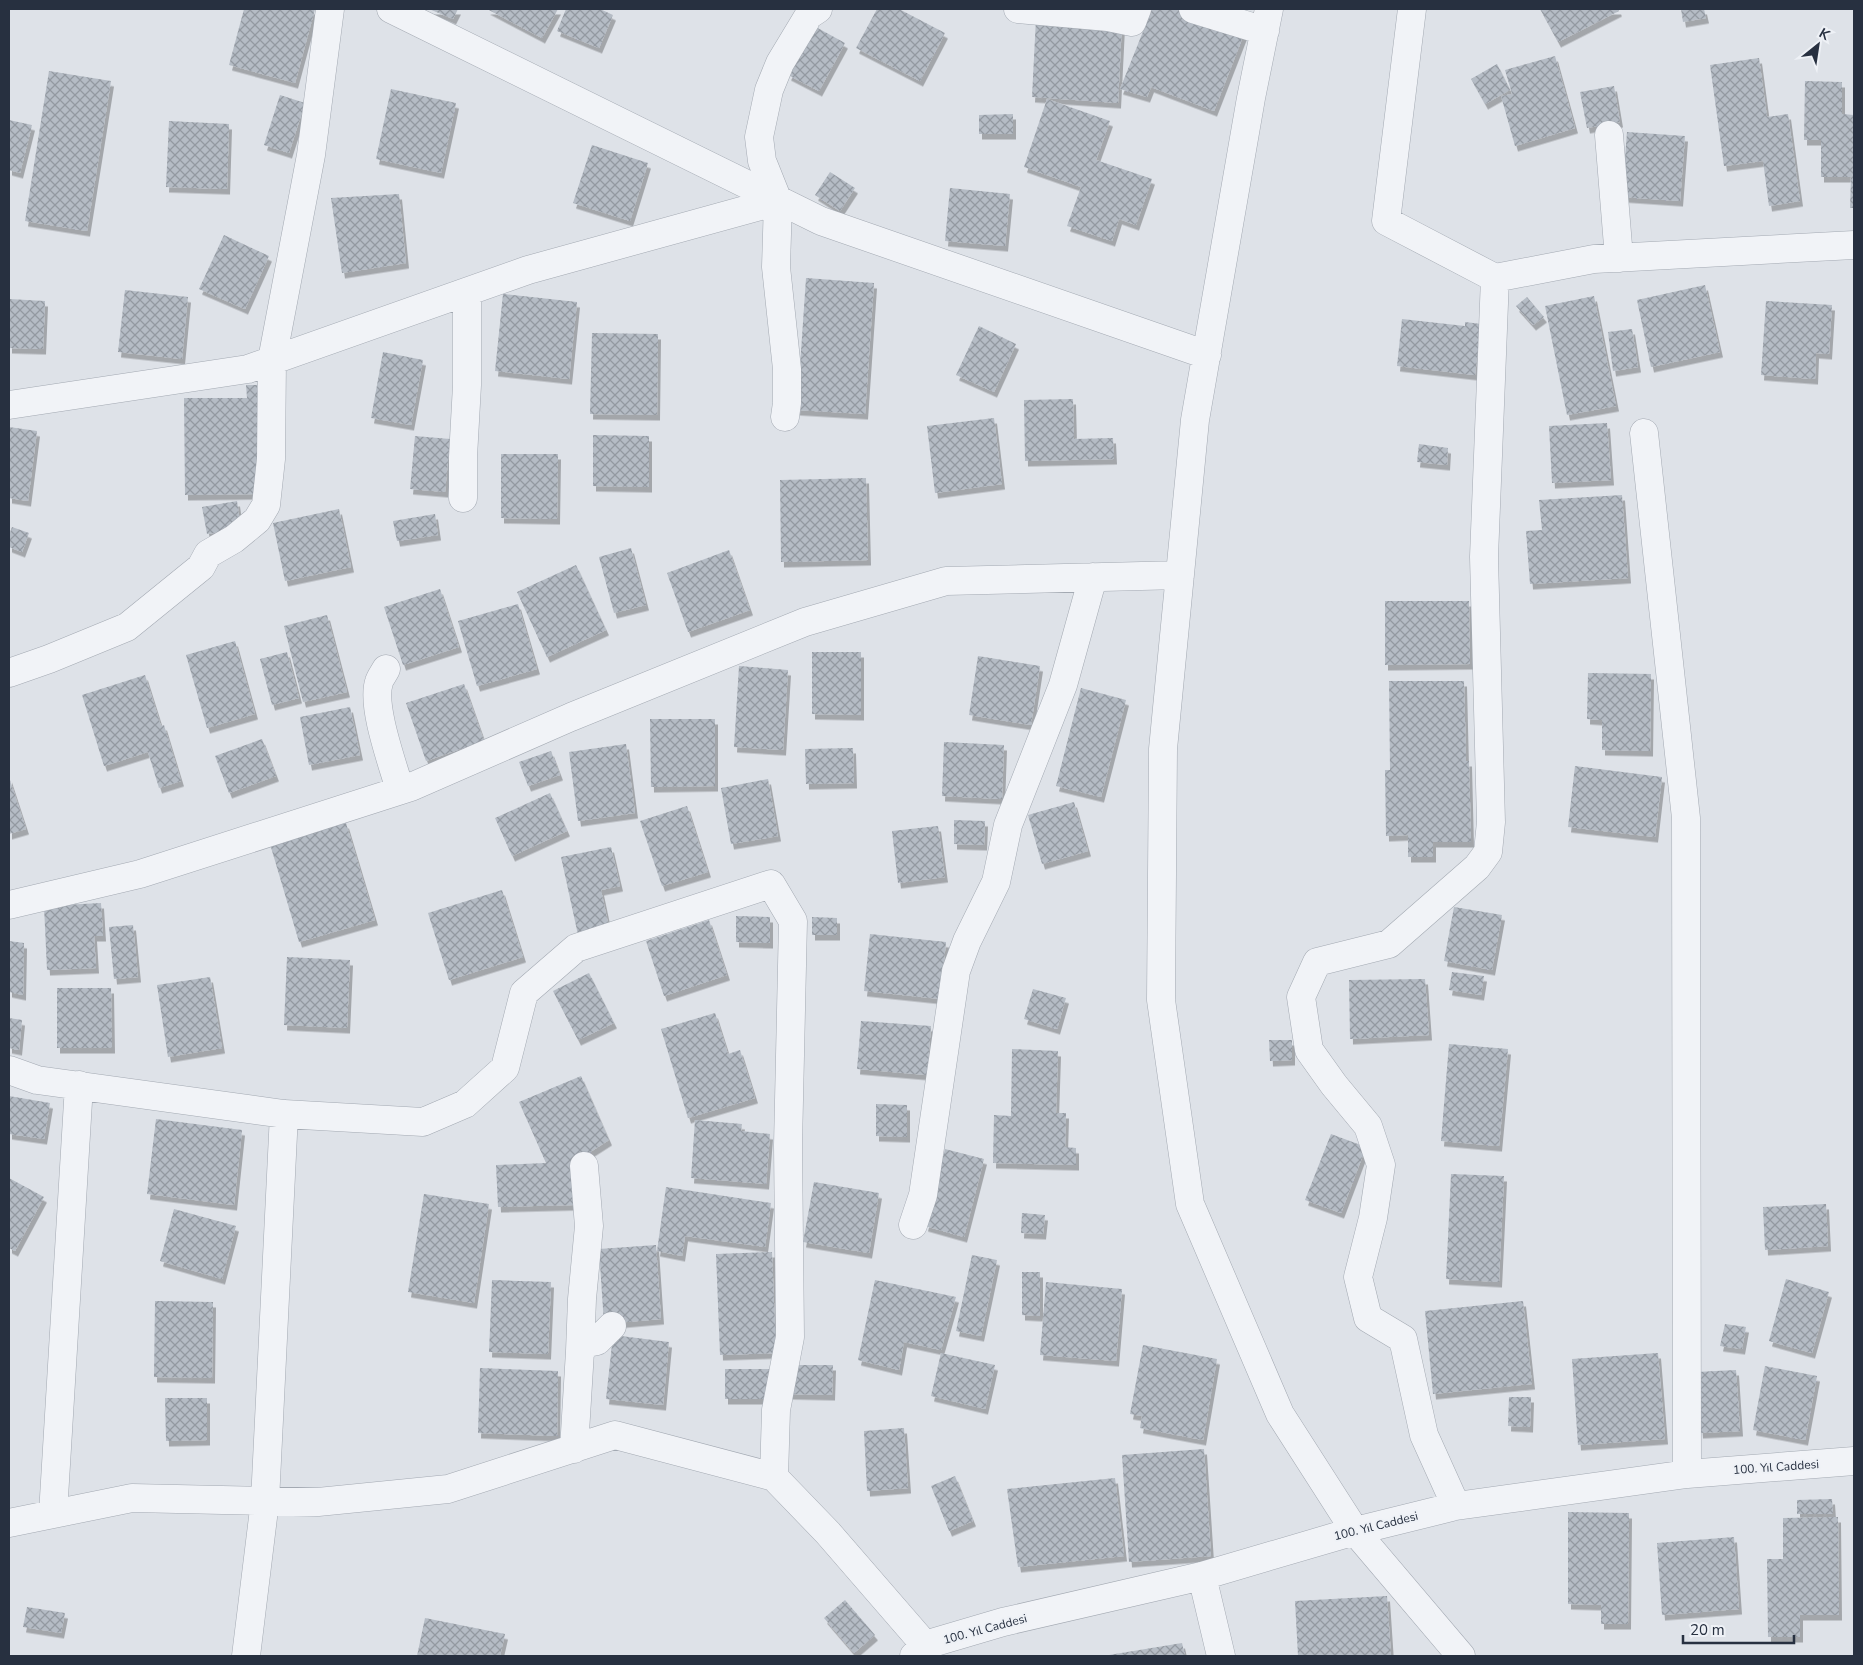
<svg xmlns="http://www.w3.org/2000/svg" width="1863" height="1665" font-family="'Nunito Sans',sans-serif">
<defs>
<pattern id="building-cross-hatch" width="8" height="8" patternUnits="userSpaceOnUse" patternTransform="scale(1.25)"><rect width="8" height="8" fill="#b5bcc5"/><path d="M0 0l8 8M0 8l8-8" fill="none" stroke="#9399a1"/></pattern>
<filter id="shadow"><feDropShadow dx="3" dy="5.5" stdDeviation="0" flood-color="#0004"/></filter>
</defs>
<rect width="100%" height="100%" fill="#dee2e8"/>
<path fill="url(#building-cross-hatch)" filter="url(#shadow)" d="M244,9H315L295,83L229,65Z
M429,9H458L453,19Z
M487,9H558L542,38Z
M566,9H600L613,15L599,48L557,31Z
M877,9H899L945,33L920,81L856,48Z
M1152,9H1180L1244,34L1214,111L1151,87L1147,97L1120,89Z
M1540,9H1618L1619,11L1558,42Z
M1681,9H1704L1706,18L1683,22Z
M1036,18L1122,23L1118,103L1032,97Z
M814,26L845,43L819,91L788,75Z
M1555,56L1575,128L1515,146L1501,96L1512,94L1505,70Z
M1759,58L1767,117L1788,114L1800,201L1769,206L1763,161L1724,166L1710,65Z
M1497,64L1510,90L1485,104L1471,79Z
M49,71L111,81L87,231L25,221Z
M1805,81L1842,82V114L1854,115V208H1850L1851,177H1821V140H1804Z
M1614,86L1620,122L1587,128L1580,92Z
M391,89L456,103L441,173L376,159Z
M280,95L305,103L289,153L264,145Z
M1047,99L1110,121L1096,160L1152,179L1136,225L1119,219L1112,241L1067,226L1081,187L1024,167Z
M1013,114V134H979V115Z
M9,120L32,125L20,173L9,170Z
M169,121L229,124L227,189L166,187Z
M1627,132L1685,136L1680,201L1622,197Z
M592,145L648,163L630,221L573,203Z
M830,172L855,188L840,211L815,195Z
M950,188L1010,194L1005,246L945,241Z
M399,194L406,263L342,273L331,198Z
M224,235L269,256L245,309L199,289Z
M806,278L874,283L865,414L797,410Z
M1705,285L1720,352L1651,367L1637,300Z
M125,290L188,297L182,359L118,352Z
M503,294L577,302L569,379L495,371Z
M1594,296L1616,406L1567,415L1545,306Z
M1527,297L1544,317L1533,325L1516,306Z
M9,299L45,301L43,349L9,348Z
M1766,301L1832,305L1829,354L1816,353L1815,379L1761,375Z
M1402,319L1465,326V322L1481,324L1475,375L1397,366Z
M979,326L1016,344L994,392L956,375Z
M1632,329L1638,367L1613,371L1608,332Z
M592,333L658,334L657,415L590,414Z
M383,352L423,360L411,425L371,418Z
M246,385H257L259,494L185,495L184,398H247Z
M1073,399L1074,439L1113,438L1114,459L1025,461L1024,400Z
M994,418L1002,484L935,493L927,426Z
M1607,423L1611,480L1552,483L1549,426Z
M9,427L37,431L28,501L9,498Z
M593,435L649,436V487L593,486Z
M415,436L450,439L445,492L410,489Z
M1419,444L1448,448L1447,465L1417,462Z
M501,454H558L557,519L501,518Z
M866,478L868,560L781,562L780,480Z
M1622,495L1628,578L1530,584L1526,531L1542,530L1539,500Z
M237,501L241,529L207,534L202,507Z
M339,509L351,567L285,581L273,523Z
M435,514L438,535L397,541L393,521Z
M12,527L29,533L22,552L9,547V535Z
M631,548L646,605L614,613L599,557Z
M729,550L750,610L688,632L667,573Z
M576,565L606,630L547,657L517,592Z
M440,589L459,647L403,665L384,607Z
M1385,601H1469L1470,664L1385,665Z
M518,604L537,669L477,686L458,621Z
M327,615L347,692L303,702L284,626Z
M235,641L255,714L207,728L186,655Z
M287,652L299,698L272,705L260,659Z
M812,652H861V715L812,714Z
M978,656L1040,666L1031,725L969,715Z
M739,666L788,670L783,750L734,747Z
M1588,673L1651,674L1650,751L1602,750V720L1587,719Z
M145,675L161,726L164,725L181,781L159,788L148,752L104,766L82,695Z
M1389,681H1464L1466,761H1469L1471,842H1433V857H1408V835L1386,836L1385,770H1390Z
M464,684L484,741L426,761L406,703Z
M1081,688L1126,700L1101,797L1056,786Z
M350,707L360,755L309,765L300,717Z
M650,719H715V786L651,787Z
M262,739L276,776L229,793L215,756Z
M944,742L1004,745L1002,799L942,796Z
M626,744L635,813L578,821L569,752Z
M853,748L854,783L806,784L805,749Z
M551,751L560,775L528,786L519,762Z
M1575,766L1662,777L1655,837L1568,827Z
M9,777L26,829L9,834Z
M768,779L778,836L731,844L721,788Z
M550,793L567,831L512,856L495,818Z
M1074,802L1088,851L1042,864L1028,815Z
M687,806L708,872L662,886L640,821Z
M954,820L985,821L984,845L954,844Z
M346,823L375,920L299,942L270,844Z
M938,826L945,877L898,883L892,831Z
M611,847L620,886L601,890L609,928L578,935L561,857Z
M502,890L523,957L449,980L428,913Z
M101,903L103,936H94L96,968L47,970L44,906Z
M1454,907L1502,915L1492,970L1444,961Z
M736,916L770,917V943L736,942Z
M812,917L837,918V935H812Z
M709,920L727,975L664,996L646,941Z
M133,925L138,977L114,979L109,927Z
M870,934L946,942L940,999L864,991Z
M9,941L24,943L23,995L9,992Z
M287,957L350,960L347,1028L284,1025Z
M1452,972L1484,976L1481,995L1449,990Z
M589,973L614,1023L578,1040L553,991Z
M210,977L222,1048L168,1057L157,985Z
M1425,979L1429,1035L1350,1039L1349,980Z
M57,988H111L112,1048H57Z
M1033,989L1066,998L1057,1029L1024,1019Z
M715,1013L728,1054L740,1050L755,1098L688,1118L661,1029Z
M9,1018L22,1020L19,1050L9,1048Z
M861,1021L931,1026L927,1075L857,1069Z
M1269,1040H1292V1060L1270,1061Z
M1449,1044L1508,1049L1499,1146L1441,1141Z
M1012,1049L1058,1051L1056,1113H1066L1065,1147L1076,1148V1165L993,1163L994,1115L1011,1116Z
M581,1076L609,1140L573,1163L574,1205L498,1207L496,1165L546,1163L519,1102Z
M9,1096L50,1103L44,1139L9,1134Z
M876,1104L907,1105V1137L876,1136Z
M156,1119L242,1130L234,1205L147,1194Z
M695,1120L742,1124L741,1131L770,1134L766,1184L691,1178Z
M1331,1134L1366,1147L1341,1213L1305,1200Z
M945,1149L984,1159L964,1237L925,1226Z
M1451,1174L1504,1176L1499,1282L1446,1279Z
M9,1178L44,1197L15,1251L9,1248Z
M814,1182L879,1193L869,1253L803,1242Z
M666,1187L771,1203L765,1247L685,1236L682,1256L657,1251Z
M424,1194L489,1204L474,1303L408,1292Z
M1826,1204L1828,1246L1765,1250L1763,1207Z
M174,1209L236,1226L222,1279L160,1261Z
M1022,1213L1045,1215L1043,1234L1021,1233Z
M656,1245L661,1319L604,1324L599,1249Z
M772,1252L776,1353L720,1355L716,1254Z
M972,1255L997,1260L981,1336L956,1331Z
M1022,1272H1040V1316L1022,1315Z
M1786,1279L1829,1292L1812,1353L1769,1341Z
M492,1280L551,1282L548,1354L489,1352Z
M875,1280L956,1297L941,1350L904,1342L899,1370L858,1360Z
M1046,1282L1122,1289L1116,1361L1040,1355Z
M155,1301L213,1302L212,1378L154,1377Z
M1523,1301L1532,1384L1433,1394L1425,1311Z
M1725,1324L1746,1327L1742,1349L1720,1346Z
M613,1335L669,1342L663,1405L606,1399Z
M1143,1345L1217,1359L1203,1440L1140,1428L1142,1416L1130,1414Z
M941,1353L995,1365L985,1409L931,1396Z
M1658,1353L1665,1439L1578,1445L1572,1359Z
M790,1365H833L832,1395L790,1394Z
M1765,1366L1817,1376L1805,1440L1753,1430Z
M480,1368L558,1371L557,1436L478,1433Z
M725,1369H772L773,1399H725Z
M1736,1370L1740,1431L1700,1433L1696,1372Z
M1509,1397H1531L1530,1427L1508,1426Z
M165,1398H207V1440L166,1441Z
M904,1428L908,1488L867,1491L864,1431Z
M1204,1449L1211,1556L1129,1562L1122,1455Z
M955,1476L973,1521L949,1531L931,1486Z
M1115,1478L1124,1556L1018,1567L1007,1489Z
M1832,1499L1833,1514H1797V1500Z
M1568,1512L1629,1513L1628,1624H1601V1605L1568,1604Z
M1838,1517L1839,1615H1800V1637H1768L1767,1559H1783V1518Z
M1734,1537L1739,1609L1662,1615L1657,1543Z
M1387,1596L1391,1656H1298L1295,1601Z
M845,1600L875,1635L854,1653L824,1618Z
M27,1607L65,1613L61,1633L23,1627Z
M425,1618L505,1634L500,1656H417Z
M1182,1643L1185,1656H1109V1655Z"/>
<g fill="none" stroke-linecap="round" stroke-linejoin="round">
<defs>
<path id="minor" d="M391,9L821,221L1207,355
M1018,9L1108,17L1132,22L1137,9
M1193,9L1265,31
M1269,9L1251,98L1195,420L1163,749L1161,1000L1190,1204L1280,1414L1355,1531L1461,1656
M1412,9L1386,221L1495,278L1594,259L1854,245
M1609,135L1619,258
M9,405L248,369L528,270L778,201
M785,417L787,403V369L776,267L778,201L762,161L759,137L769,90L780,63L809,15L818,9
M1644,433L1686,818L1687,1474
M463,498V457L467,385V292
M386,669C384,673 380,678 379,682C371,706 393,765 400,790
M9,673L49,659L127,627L201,567L208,554L234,539L257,520L266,505L271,459L272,360L311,155L330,9
M9,905L140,874L411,787L571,717L805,622L946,581L1180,575
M9,1070L37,1080L284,1114L423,1122L465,1104L505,1068L524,993L576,948L771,884L793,921L788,1145L790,1337L776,1410L774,1477
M913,1225L923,1195L956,971L967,941L996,882L1008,825L1063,685L1093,577
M580,1351L582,1299L589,1226L584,1166
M574,1449L580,1351L587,1343L597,1341L612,1326
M1456,1506L1424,1435L1403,1339L1368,1318L1358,1277L1373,1218L1381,1165L1368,1126L1334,1085L1309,1050L1301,997L1317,962L1389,944L1477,867L1488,852L1491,822L1484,557L1495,278
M53,1514L79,1085
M9,1523L132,1498L318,1502L448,1489L615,1435L774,1477L828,1533L925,1645
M1202,1576L1221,1656
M246,1656L265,1501L284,1114
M914,1656L925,1645L1003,1622L1202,1576L1355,1531L1456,1506L1687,1474L1854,1461"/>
</defs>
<use href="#minor" stroke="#a3a9b2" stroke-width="29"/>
<use href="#minor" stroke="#f1f3f7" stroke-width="28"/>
</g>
<g text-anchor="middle" stroke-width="4" stroke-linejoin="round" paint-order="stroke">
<g font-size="12" fill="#273040" stroke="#eef1f6">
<text transform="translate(1776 1467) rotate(-4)" y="4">100. Yıl Caddesi</text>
<text transform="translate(1376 1526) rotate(-14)" y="4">100. Yıl Caddesi</text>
<text transform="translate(985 1629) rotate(-15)" y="4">100. Yıl Caddesi</text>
</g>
</g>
<rect width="1863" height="1665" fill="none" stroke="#273040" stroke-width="20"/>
<g transform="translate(1818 45) rotate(30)" stroke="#eef1f6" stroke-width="4" paint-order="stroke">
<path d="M0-4L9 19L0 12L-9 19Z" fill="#273040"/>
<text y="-8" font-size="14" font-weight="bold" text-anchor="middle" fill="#273040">K</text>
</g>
<path d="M1683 1635v8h111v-8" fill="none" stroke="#273040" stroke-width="2.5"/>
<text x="1690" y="1635" font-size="15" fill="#273040" stroke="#eef1f6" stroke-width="4" paint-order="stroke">20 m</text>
</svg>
